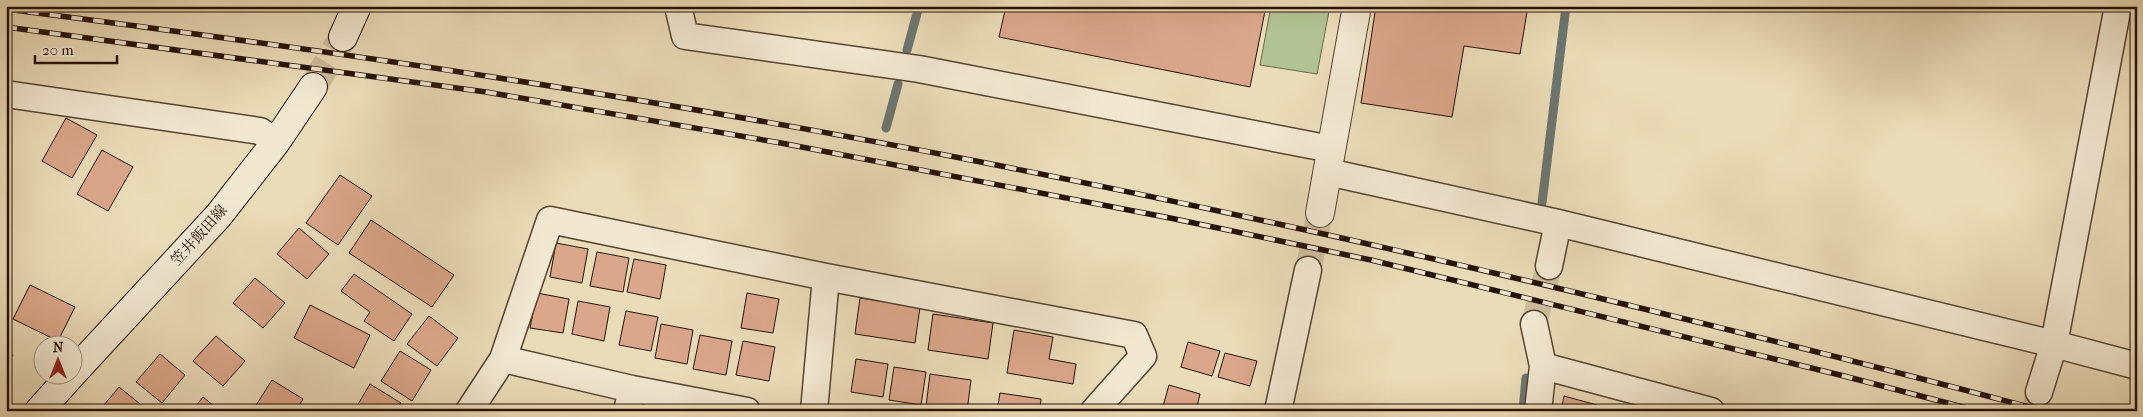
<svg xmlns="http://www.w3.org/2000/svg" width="2143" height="417" font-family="'IM FELL French Canon','Noto Serif JP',serif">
<rect width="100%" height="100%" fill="#ebdcb9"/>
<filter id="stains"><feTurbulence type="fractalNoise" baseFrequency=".004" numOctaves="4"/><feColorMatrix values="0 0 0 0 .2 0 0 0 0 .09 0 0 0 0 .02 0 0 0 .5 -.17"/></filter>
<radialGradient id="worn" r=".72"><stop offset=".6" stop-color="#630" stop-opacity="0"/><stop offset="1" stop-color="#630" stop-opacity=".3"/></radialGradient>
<path fill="#b1c294" stroke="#6b6a4c" d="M1271,6H1330L1317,74L1260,65Z"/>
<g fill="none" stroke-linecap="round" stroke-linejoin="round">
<path stroke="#6c7670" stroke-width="9" d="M907,50L919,6
M886,128L898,84
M1542,203L1566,6
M1523,411L1526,378"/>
</g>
<path fill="#dba78b" stroke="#251104" d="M1006,6H1266L1250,87L999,37Z
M1376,6H1528L1520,54L1464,46L1452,117L1361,103Z
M66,118L97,135L72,178L42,161Z
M102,150L133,167L108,211L77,194Z
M340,175L372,196L338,245L306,223Z
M371,220L454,275L432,307L349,253Z
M299,228L329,254L307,279L277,254Z
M556,243L588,249L582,283L550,277Z
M597,252L629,258L623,292L590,286Z
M634,259L666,265L660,299L627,292Z
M354,274L412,314L394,341L364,321L370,312L341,291Z
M255,278L285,303L263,328L233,303Z
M30,285L75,307L58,341L13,319Z
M537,293L569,299L563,333L530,328Z
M747,293L779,299L773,333L741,328Z
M860,298L920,307L915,343L855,334Z
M578,301L610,307L604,341L572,334Z
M310,305L370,335L354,368L294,338Z
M626,311L658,317L651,351L619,345Z
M933,314L993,323L988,359L928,350Z
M429,316L458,338L437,366L407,344Z
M661,324L693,330L687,364L655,358Z
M1014,330L1053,337L1049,359L1076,364L1073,384L1007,373Z
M700,335L732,341L726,375L693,369Z
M216,336L245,361L223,386L193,361Z
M743,341L775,347L769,381L736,375Z
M1188,342L1220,351L1212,376L1181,367Z
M400,351L431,370L412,401L381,381Z
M6,352L13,355L6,368Z
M1225,353L1257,361L1250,386L1218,377Z
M160,354L185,375L162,403L136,382Z
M856,359L888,364L883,397L851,392Z
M894,367L926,372L921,405L889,400Z
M930,374L971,380L967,411L926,406Z
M272,380L303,399L296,411L253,410Z
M370,384L401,403L397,411H354Z
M1169,385L1200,394L1196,411L1162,410Z
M119,387L145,408L143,411H99Z
M1000,393L1041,399L1040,411H997Z
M1564,396L1597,405L1595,411H1561Z
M203,397L220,411H192Z"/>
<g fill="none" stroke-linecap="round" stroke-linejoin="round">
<path stroke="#cdbe9e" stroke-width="26" stroke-dasharray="26 13" stroke-linecap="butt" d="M1308,270L1320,213
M1534,324L1549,266
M2035,411L2039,392"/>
<path stroke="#cdbe9e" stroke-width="28" stroke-dasharray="28 14" stroke-linecap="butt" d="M313,87L343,37"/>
<defs>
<path id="minor" d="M678,6L685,36L919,69L1331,149
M6,94L260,131L276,142
M1328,172L1558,223L2054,344L2137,366
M1549,266L1558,223
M1534,324L1543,366L1538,411
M503,359L632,389L747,411
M1543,366L1711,411
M2039,392L2054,344L2118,6
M469,411L503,359L550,220L826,277L1134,335L1143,356L1094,411
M627,411L632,389
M814,411L826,277
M1278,411L1308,270"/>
<path id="tertiary" d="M1320,213L1357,6"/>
<path id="secondary" d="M343,37L357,6
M72,374L219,215L276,142L313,87
M39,411L72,374"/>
</defs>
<use href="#minor" stroke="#564431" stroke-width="29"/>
<use href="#tertiary" stroke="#564431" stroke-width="30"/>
<use href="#secondary" stroke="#251104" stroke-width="30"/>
<use href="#minor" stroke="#f2e8d2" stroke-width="26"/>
<use href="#tertiary" stroke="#f2e8d2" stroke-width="28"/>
<use href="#secondary" stroke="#f2e8d2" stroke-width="28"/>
<defs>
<path id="rail" d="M6,9C334,51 662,99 986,163C1342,233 1694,318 2044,411
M6,27L486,92L781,143L1170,218L1371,260L1844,376L1978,411"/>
</defs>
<use href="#rail" stroke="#251104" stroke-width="5.5"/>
<use href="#rail" stroke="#f2e8d2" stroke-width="4" stroke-dasharray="11" stroke-linecap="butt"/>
</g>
<g text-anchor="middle" stroke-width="5" stroke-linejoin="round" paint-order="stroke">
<g font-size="15" fill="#251104" stroke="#f2e8d2">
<text transform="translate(199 235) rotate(-48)" y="5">笠井飯田線</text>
</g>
</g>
<rect width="2143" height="417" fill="none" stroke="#ebdcb9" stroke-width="25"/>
<rect x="8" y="8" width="2128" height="402" fill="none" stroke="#251104" stroke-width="2.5"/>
<rect x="12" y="12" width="2118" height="392" fill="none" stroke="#251104"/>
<g transform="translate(58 360)"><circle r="24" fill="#f2e8d2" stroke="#a09280"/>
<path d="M0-4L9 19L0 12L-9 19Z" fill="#8f2418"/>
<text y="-8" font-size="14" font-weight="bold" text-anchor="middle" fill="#251104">N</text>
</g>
<path d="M35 55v8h82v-8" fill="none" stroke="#251104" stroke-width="2.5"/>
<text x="42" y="55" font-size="15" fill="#251104" stroke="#f2e8d2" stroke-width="4" paint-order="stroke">20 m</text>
<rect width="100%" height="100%" filter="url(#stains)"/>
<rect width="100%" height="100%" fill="url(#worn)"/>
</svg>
